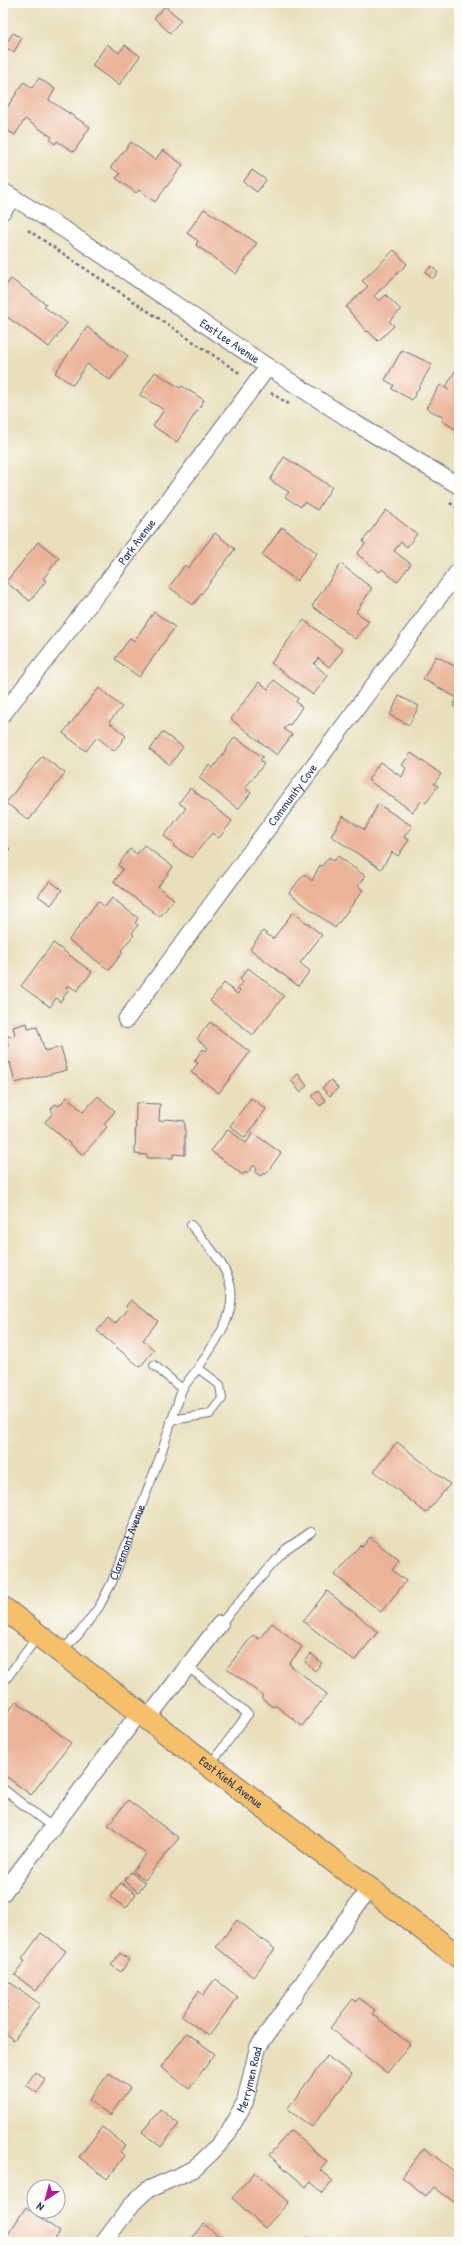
<svg xmlns="http://www.w3.org/2000/svg" width="462" height="2245" font-family="'Patrick Hand',sans-serif">
<rect width="100%" height="100%" fill="#fdfcf7"/>
<filter id="ink" filterUnits="userSpaceOnUse"><feTurbulence type="fractalNoise" baseFrequency=".025" numOctaves="2"/><feDisplacementMap in="SourceGraphic" scale="8" xChannelSelector="R" yChannelSelector="G"/><feConvolveMatrix kernelMatrix="1 2 1 2 8 2 1 2 1" color-interpolation-filters="sRGB"/></filter>
<filter id="wash" filterUnits="userSpaceOnUse"><feTurbulence type="fractalNoise" baseFrequency=".012" numOctaves="4" result="noise"/><feDisplacementMap in="SourceGraphic" scale="16" xChannelSelector="R" yChannelSelector="G"/><feGaussianBlur stdDeviation="0.9" result="paint"/><feColorMatrix in="noise" values="0 0 0 0 0 0 0 0 0 0 0 0 0 0 0 0 0 1.4 0 .05"/><feComposite in="paint" operator="in"/></filter>
<g filter="url(#wash)">
<rect width="100%" height="100%" fill="#e9dfbb"/>
<g id="blocks">
<path fill="#ebb499" d="M165,6L181,20L170,33L154,18Z
M13,33L22,38L14,52L4,47Z
M107,44L119,53L125,45L140,56L119,85L92,66Z
M39,78L55,89L49,100L90,127L74,152L57,141L55,144L50,140L52,137L25,119L15,135L3,128V113L24,82L32,88Z
M131,142L155,160L163,150L183,165L155,202L139,190L136,193L116,178L120,174L111,167Z
M252,170L266,180L257,192L243,182Z
M204,209L257,243L236,274L196,245L198,241L187,233Z
M394,250L407,264L374,296L379,301L386,295L401,310L389,321L394,326L378,341L368,331L367,332L346,307L368,286L362,281Z
M432,266L438,273L432,279L425,272Z
M11,279L46,304L44,307L67,323L49,347L3,314V289Z
M87,327L128,356L110,380L87,364L73,385L55,373Z
M402,350L432,364L412,400L392,389L394,385L385,380Z
M455,371L459,374V431L442,421L444,418L426,408L440,385L449,390L446,387Z
M155,372L180,388L182,386L204,400L177,442L153,426L164,410L140,395Z
M284,457L332,487L317,510L304,502L301,507L285,497L289,492L270,480Z
M386,510L417,534L407,547L401,542L394,551L411,564L397,582L382,569L380,572L357,554L365,544L363,541Z
M282,527L317,553L297,581L262,555Z
M215,533L235,549L193,605L169,587L185,565L188,568Z
M38,542L59,558L43,579L46,581L30,601L6,582Z
M341,564L372,588L356,612L369,621L355,639L312,606Z
M154,612L175,627L139,677L115,659L130,638L134,641Z
M304,620L343,650L329,667L318,658L314,664L328,676L313,695L271,663Z
M436,656L454,666L456,663L459,665V710L453,706L457,698L423,679Z
M274,680L298,698L296,702L302,707L290,725L288,724L284,729L292,735L277,755L231,719L259,682L268,689Z
M99,688L122,707L109,722L126,736L114,751L97,737L86,751L63,733Z
M399,696L419,706L409,725L390,715Z
M162,732L183,747L170,765L150,750Z
M235,737L263,757L260,760L264,764L245,788L251,793L238,809L199,778L209,765L213,768Z
M411,753L441,774L434,784L438,786L426,803L422,800L413,812L368,780L380,762L402,777L406,768L402,765Z
M42,756L65,773L29,820L6,803Z
M190,788L232,821L219,838L212,833L192,858L173,846L174,844L164,836L186,808L179,803Z
M378,804L412,826L404,837L409,840L398,856L392,852L381,869L331,836L343,816L365,830Z
M3,843L10,849L3,858Z
M144,845L173,867L158,887L174,899L160,917L114,882L123,869L118,865L130,849L137,854Z
M338,856L365,876L358,886L363,890L335,928L289,893L304,874L312,881L320,865L322,866L329,857L334,861Z
M50,881L62,890L51,905L38,896Z
M112,898L138,918L135,923L138,925L132,933L134,935L121,950L123,952L109,970L69,940L98,901L105,907Z
M293,912L322,935L300,963L310,971L298,986L250,949L263,931L273,939Z
M53,943L92,972L77,991L68,985L66,987L69,989L60,1002L56,998L50,1007L21,986Z
M248,968L284,996L253,1035L210,1001L224,983L237,994L240,991L237,989L243,982L240,979Z
M210,1022L250,1052L219,1093L191,1072L198,1063L194,1061L203,1049L206,1051L208,1048L197,1039Z
M27,1023L28,1029L37,1027L45,1051L61,1047L67,1070L15,1083L10,1062L7,1063L3,1049L9,1048L6,1037L15,1035L13,1027Z
M298,1074L307,1086L300,1092L291,1080Z
M331,1080L338,1088L330,1096L322,1088Z
M318,1091L326,1101L320,1106L312,1096Z
M98,1096L115,1111L104,1124L107,1127L83,1155L45,1122L53,1113L51,1109L55,1104L59,1106L67,1097L83,1112Z
M251,1098L266,1109L245,1138L230,1126Z
M136,1103L160,1104L159,1121H163L165,1119L185,1121V1155L173,1154V1158H147V1155L135,1154Z
M228,1129L246,1143L253,1133L281,1153L265,1175L263,1173L261,1176L255,1172L257,1169L254,1165L247,1174L245,1172L243,1175L211,1151Z
M131,1300L158,1321L143,1340L154,1350L140,1367L97,1331L108,1318L115,1324L128,1308L126,1306Z
M397,1442L450,1484L426,1513L374,1471Z
M370,1537L399,1561L392,1570L406,1581L381,1612L335,1575L360,1545L362,1547Z
M327,1591L378,1632L354,1661L303,1621Z
M272,1623L302,1647L289,1664L327,1694L302,1726L275,1705L273,1707L261,1698L263,1696L227,1668L253,1635L259,1639Z
M311,1654L322,1663L315,1671L305,1662Z
M16,1701L71,1743L31,1795L3,1774V1719Z
M128,1800L179,1838L145,1880L133,1871L146,1854L108,1825Z
M131,1872L145,1883L138,1892L124,1881Z
M121,1883L136,1894L126,1908L110,1897Z
M237,1920L275,1949L253,1977L216,1947Z
M41,1933L66,1951L36,1991L15,1975L25,1961L22,1959Z
M120,1953L129,1960L121,1972L111,1965Z
M215,1979L238,1997L209,2036L181,2016L199,1991L203,1995Z
M8,1981L40,2004L14,2040L3,2032V2014L7,2008L5,2006L7,2002L3,1999V1987Z
M359,1998L375,2010L372,2014L410,2044L387,2073L330,2028L353,1999L356,2002Z
M187,2033L215,2054L189,2089L161,2067Z
M327,2056L352,2074L312,2127L287,2109Z
M35,2072L46,2080L37,2093L26,2085Z
M109,2073L130,2088L110,2115L89,2100Z
M160,2109L179,2124L161,2147L142,2132Z
M102,2127L125,2145L120,2152L125,2156L107,2179L79,2157Z
M291,2130L327,2162L320,2170L333,2181L323,2193L311,2182L306,2187L269,2155Z
M424,2148L459,2175L458,2205L434,2187L426,2196L402,2177Z
M255,2172L289,2202L265,2228L232,2198Z
M26,2207L60,2232L53,2242H3Z
M204,2224L225,2242H189Z
M306,2237L312,2242H301Z"/>
</g>
</g>
<g filter="url(#ink)">
<use href="#blocks" fill-opacity="0" stroke="#636d7f" stroke-width="1"/>
<g fill="none" stroke-linecap="round" stroke-linejoin="round">
<defs>
<g id="service">
<path d="M191,1225C203,1240 219,1256 227,1275C242,1309 216,1341 198,1368"/>
<path d="M171,1420L210,1414L222,1399L220,1385L198,1368L182,1389"/>
<path d="M220,1624L286,1549L311,1532"/>
<path id="s1" d="M61,1651L78,1635L99,1607L112,1582L160,1457L182,1389L154,1365"/>
<path d="M187,1666L248,1714L210,1765"/>
<path d="M3,1683L38,1636"/>
<path d="M3,1789L52,1827"/>
</g>
<g id="minor">
<path id="s2" d="M3,191L68,232L268,367L355,423L459,486"/>
<path d="M3,211L13,198"/>
<path id="s3" d="M3,714L106,583L268,367"/>
<path id="s4" d="M126,1020L459,570"/>
<path d="M148,1718L220,1624"/>
<path d="M3,1893L140,1712"/>
<path id="s5" d="M104,2242L133,2203L147,2190L194,2169L213,2151L227,2135L245,2102L258,2047L369,1888"/>
</g>
<g id="primary">
<path id="s6" d="M3,1608L459,1957"/>
</g>
</defs>
<use href="#service" stroke="#636d7f" stroke-width="10"/>
<use href="#minor" stroke="#636d7f" stroke-width="18"/>
<use href="#primary" stroke="#636d7f" stroke-width="24"/>
<path stroke="#636d7f" stroke-width="2.5" stroke-dasharray="3 3" stroke-linecap="butt" d="M28,230L241,374
M271,393L289,404
M450,503L459,509"/>
<use href="#service" stroke="#fff" stroke-width="8"/>
<use href="#minor" stroke="#fff" stroke-width="16"/>
<use href="#primary" stroke="#f6c06b" stroke-width="22"/>
</g>
</g>
<g text-anchor="middle" stroke-width="3" stroke-linejoin="round" paint-order="stroke">
<g font-size="12" fill="#1b2f5e" stroke="#fdfcf7">
<text dy="4" stroke="none"><textPath href="#s2" startOffset="272">East Lee Avenue</textPath></text>
<text dy="4" stroke="none"><textPath href="#s3" startOffset="218">Park Avenue</textPath></text>
<text dy="4" stroke="none"><textPath href="#s4" startOffset="280">Community Cove</textPath></text>
<text dy="4" stroke="none"><textPath href="#s1" startOffset="129">Claremont Avenue</textPath></text>
<text dy="4" stroke="none"><textPath href="#s6" startOffset="287">East Kiehl Avenue</textPath></text>
<text dy="4" stroke="none"><textPath href="#s5" startOffset="227">Merrymen Road</textPath></text>
</g>
</g>
<rect width="462" height="2245" fill="none" stroke="#fdfcf7" stroke-width="16"/>
<g transform="translate(46 2199) rotate(216)"><circle r="19" fill="#fdfcf7" stroke="#a3aaba"/>
<path d="M0-3L7 15L0 10L-7 15Z" fill="#b5179e"/>
<text y="-6" font-size="11" font-weight="bold" text-anchor="middle" fill="#1b2f5e">N</text>
</g>
</svg>
